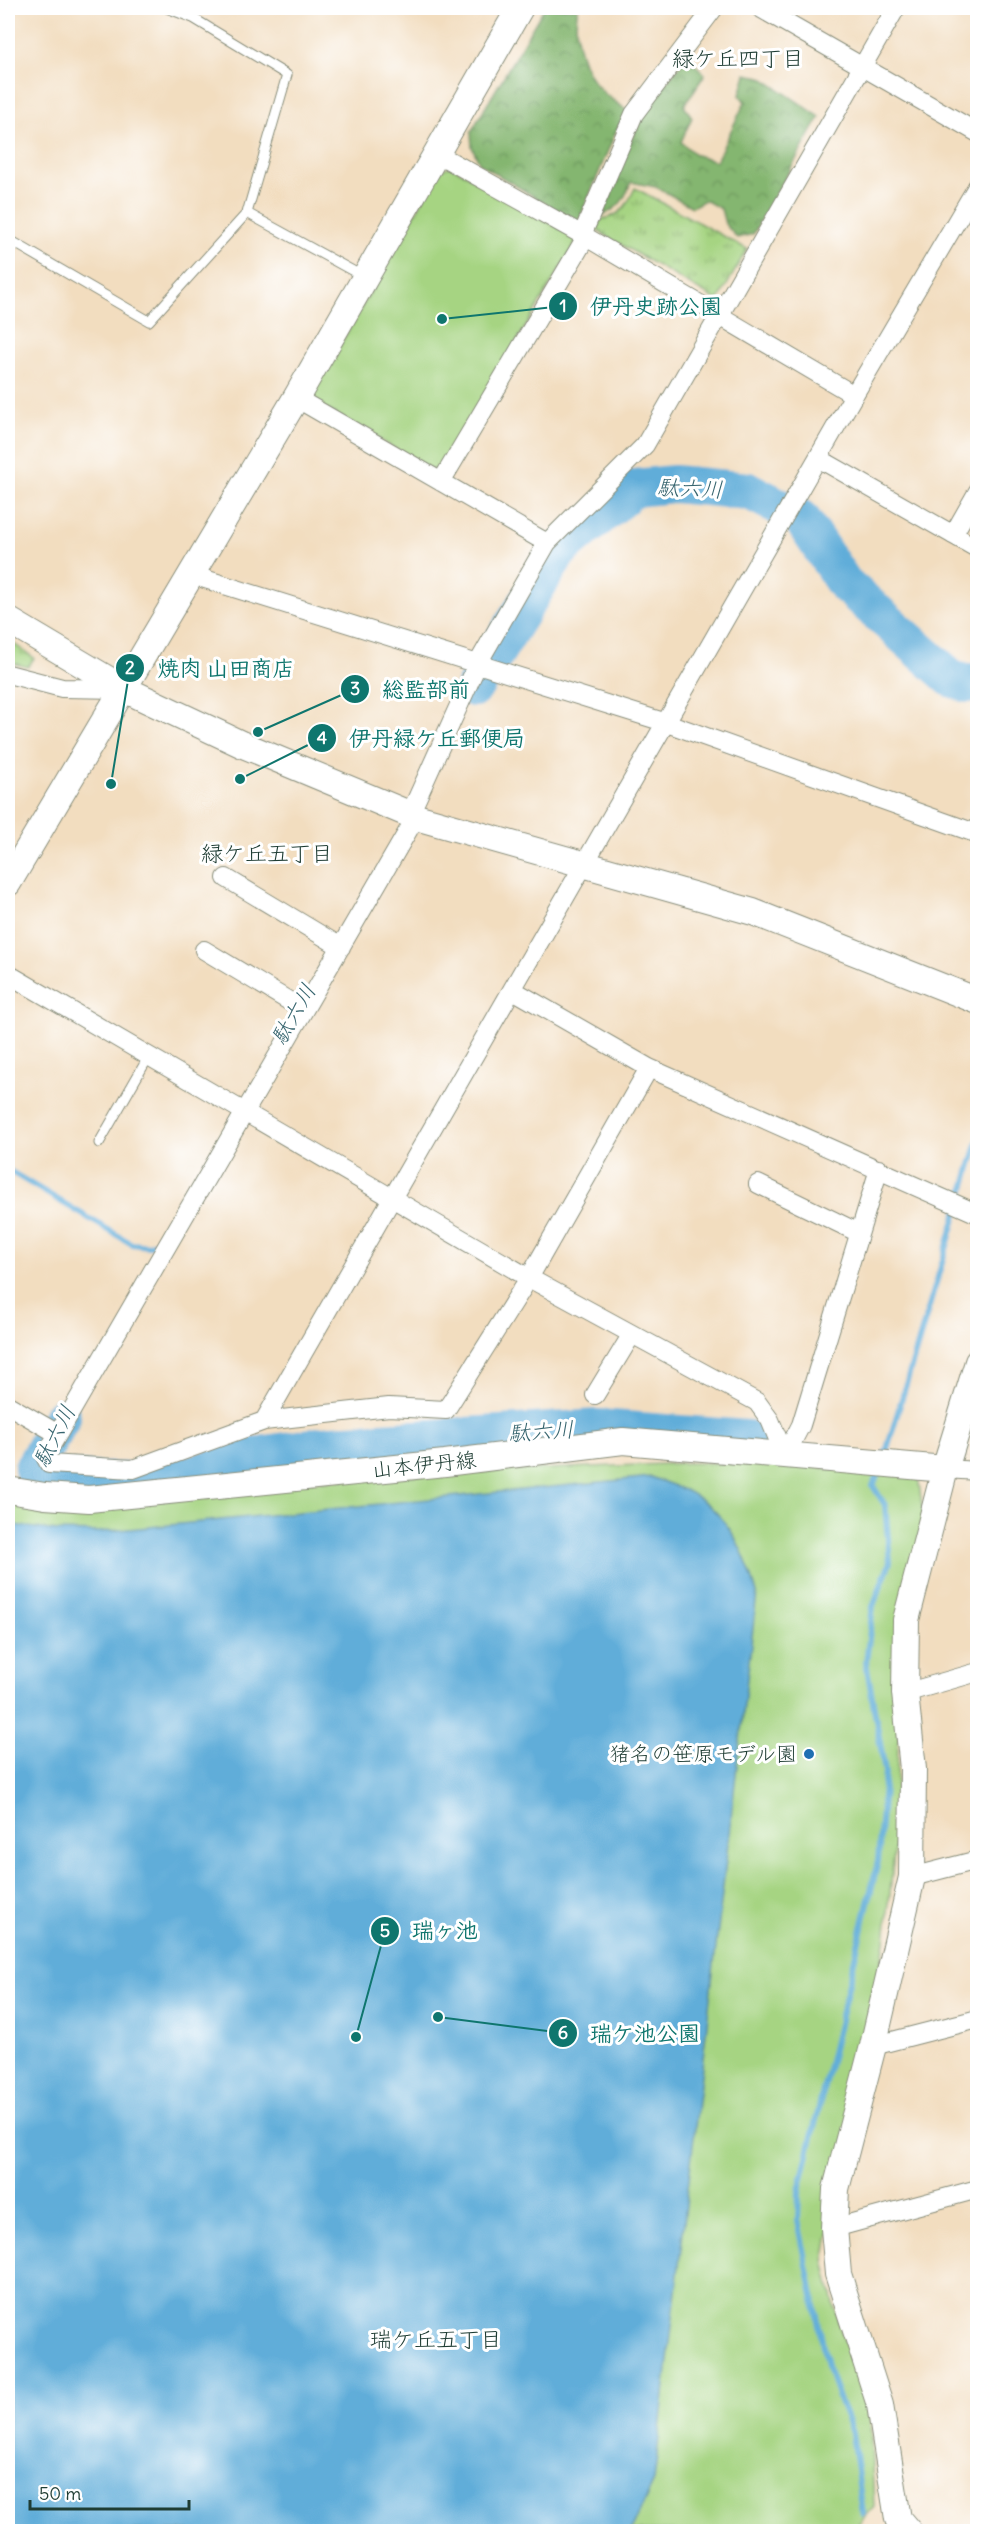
<svg xmlns="http://www.w3.org/2000/svg" width="985" height="2539" font-family="Delius,'Klee One',sans-serif">
<defs>
<pattern id="grass-tufts" width="24" height="20" patternUnits="userSpaceOnUse" patternTransform="scale(1.5)"><rect width="24" height="20" fill="#a6d482"/><path d="M3 7l-1-3M5 7V3M7 7l1-3M15 17l-1-3M17 17v-4M19 17l1-3" fill="none" stroke="#87ad6b"/></pattern>
<pattern id="forest-crowns" width="20" height="18" patternUnits="userSpaceOnUse" patternTransform="scale(1.5)"><rect width="20" height="18" fill="#84b670"/><path d="M2 6a3 3 0 1 1 6 0M12 15a3 3 0 1 1 6 0" fill="none" stroke="#6b955d"/></pattern>
</defs>
<rect width="100%" height="100%" fill="#fff"/>
<filter id="ink" filterUnits="userSpaceOnUse"><feTurbulence type="fractalNoise" baseFrequency=".0167" numOctaves="2"/><feDisplacementMap in="SourceGraphic" scale="12" xChannelSelector="R" yChannelSelector="G"/><feConvolveMatrix kernelMatrix="1 2 1 2 8 2 1 2 1" color-interpolation-filters="sRGB"/></filter>
<filter id="wash" filterUnits="userSpaceOnUse"><feTurbulence type="fractalNoise" baseFrequency=".008" numOctaves="4" result="noise"/><feDisplacementMap in="SourceGraphic" scale="24" xChannelSelector="R" yChannelSelector="G"/><feGaussianBlur stdDeviation="1.35" result="paint"/><feColorMatrix in="noise" values="0 0 0 0 0 0 0 0 0 0 0 0 0 0 0 0 0 1.4 0 .05"/><feComposite in="paint" operator="in"/></filter>
<g filter="url(#wash)">
<rect width="100%" height="100%" fill="#f2ddbf"/>
<path fill="url(#grass-tufts)" stroke="#62885b" stroke-width="1.5" d="M635,188L747,249L718,301L596,230L601,219C621,217 627,205 635,188Z
M8,640L34,658L28,667L8,662Z"/>
<path fill="url(#forest-crowns)" stroke="#527a52" stroke-width="1.5" d="M544,8H578C572,33 582,72 602,91C610,99 620,105 628,111L616,131L578,223L480,164L472,147L471,132Z
M687,57L705,74L684,106L692,117L681,142L696,155L716,161L745,102L740,95L746,74L761,77L820,117L753,234L737,238L725,224L721,209L705,200L692,207L656,187L631,182C625,198 620,208 603,215L631,140L650,102Z"/>
<path fill="#a6d482" stroke="#62885b" stroke-width="1.5" d="M451,166L578,239L441,468L433,471L309,399L440,170Z
M686,1463H764L918,1476L924,1521L898,1743L895,1843L885,1942L824,2261L839,2325L870,2419L874,2507L853,2531L8,2532V1500L453,1473Z"/>
<path fill="#60add9" stroke="#407586" stroke-width="1.5" d="M651,1477C665,1483 682,1487 694,1495C731,1517 745,1554 757,1593L654,2481L631,2531H8V1524L57,1531L99,1532Z"/>
<g fill="none" stroke-linecap="round" stroke-linejoin="round">
<path stroke="#60add9" stroke-width="6" d="M8,1170L132,1244L149,1246L164,1239
M884,1459L978,1141
M863,2514L852,2433L827,2366L798,2220L799,2191L878,1861L885,1772L866,1662L873,1606L890,1562L885,1505L873,1486L880,1468"/>
<path stroke="#60add9" stroke-width="38" d="M474,688L559,551L634,488L674,484L749,491L801,518L844,583L951,678L968,684L978,682
M62,1417L33,1468L35,1477L104,1481H166L260,1455L331,1444L598,1428L748,1439"/>
</g>
</g>
<g filter="url(#ink)">
<g fill="none" stroke-linecap="round" stroke-linejoin="round">
<defs>
<path id="lane" d="M247,213L364,277
M8,239L149,321L247,213L287,75L193,18L167,8
M99,1143L149,1056"/>
<path id="street" d="M760,8L978,133
M436,153L586,237L854,395L978,185
M582,235L634,114L714,8
M296,398L547,543
M818,458L978,549
M441,482L586,237
M953,535L978,491
M192,575L667,723L978,834
M8,674L62,688L122,689
M410,814L478,663L547,543L645,445L896,8
M416,817L58,1434L45,1456L49,1464L133,1469L264,1421L389,1407L446,1410L529,1278L649,1068
M226,878L341,947
M204,950L304,1010
M8,974L529,1278L757,1402L770,1420L785,1456
M513,990L649,1068L978,1214
M758,1184L859,1233
M595,1395L632,1334
M8,1405L58,1434
M264,1421L854,395
M785,1456L801,1425L879,1169
M945,1469L978,1471
M905,1693L978,1672
M912,1877L978,1860
M873,2046L978,2019
M834,2228L978,2189"/>
<path id="secondary" d="M8,620L124,689L241,744L416,817L753,912L978,1001
M8,883L296,398L520,8
M8,1490L45,1496L89,1499L445,1463L623,1441L945,1469
M909,2532L898,2519L880,2405L838,2274L834,2228L836,2189L873,2046L912,1877L913,1769L905,1693L906,1620L945,1469L978,1362"/>
</defs>
<use href="#lane" stroke="#888d7a" stroke-width="11"/>
<use href="#street" stroke="#888d7a" stroke-width="20"/>
<use href="#secondary" stroke="#888d7a" stroke-width="28"/>
<use href="#lane" stroke="#fff" stroke-width="9"/>
<use href="#street" stroke="#fff" stroke-width="18"/>
<use href="#secondary" stroke="#fff" stroke-width="26"/>
</g>
</g>
<circle fill="#1f6fb2" stroke="#fff" stroke-width="2" cx="809" cy="1754" r="6"/>
<g text-anchor="middle" stroke-width="6" stroke-linejoin="round" paint-order="stroke">
<g font-size="21" fill="#1f3d34" stroke="#fff">
<text transform="translate(424 1465) rotate(-6)" y="7">山本伊丹線</text>
</g>
<g font-size="21" fill="#1f3d34" stroke="#fff" text-anchor="end">
<text x="797" y="1761">猪名の笹原モデル園</text>
</g>
<g font-size="22" fill="#1f3d34" stroke="#fff">
<text x="738" y="66">緑ケ丘四丁目</text>
<text x="267" y="861">緑ケ丘五丁目</text>
<text x="436" y="2347">瑞ケ丘五丁目</text>
</g>
<g font-size="22" font-style="italic" fill="#36646e" stroke="#fff">
<text transform="translate(690 488) rotate(2)" y="8">駄六川</text>
<text transform="translate(293 1014) rotate(-60)" y="8">駄六川</text>
<text transform="translate(541 1431) rotate(-4)" y="8">駄六川</text>
<text transform="translate(54 1436) rotate(-63)" y="8">駄六川</text>
</g>
</g>
<path fill="none" stroke="#0f766e" stroke-width="2" d="M442 319L563 306M111 784L130 668M258 732L355 689M240 779L322 738M356 2037L385 1931M438 2017L563 2033"/>
<g fill="#0f766e" stroke="#fff" stroke-width="2">
<circle cx="442" cy="319" r="6"/>
<circle cx="111" cy="784" r="6"/>
<circle cx="258" cy="732" r="6"/>
<circle cx="240" cy="779" r="6"/>
<circle cx="356" cy="2037" r="6"/>
<circle cx="438" cy="2017" r="6"/>
<circle cx="563" cy="306" r="15"/>
<circle cx="130" cy="668" r="15"/>
<circle cx="355" cy="689" r="15"/>
<circle cx="322" cy="738" r="15"/>
<circle cx="385" cy="1931" r="15"/>
<circle cx="563" cy="2033" r="15"/>
</g>
<g font-size="18" text-anchor="middle" font-weight="bold" fill="#fff">
<text x="563" y="312">1</text>
<text x="130" y="674">2</text>
<text x="355" y="695">3</text>
<text x="322" y="744">4</text>
<text x="385" y="1937">5</text>
<text x="563" y="2039">6</text>
</g>
<g font-size="22" text-anchor="middle" font-weight="bold" fill="#0f766e" stroke="#fff" stroke-width="6" stroke-linejoin="round" paint-order="stroke">
<text x="656" y="314">伊丹史跡公園</text>
<text x="226" y="676">焼肉 山田商店</text>
<text x="426" y="697">総監部前</text>
<text x="437" y="746">伊丹緑ケ丘郵便局</text>
<text x="445" y="1938">瑞ヶ池</text>
<text x="645" y="2041">瑞ケ池公園</text>
</g>
<rect width="985" height="2539" fill="none" stroke="#fff" stroke-width="30"/>
<path d="M30 2500v9h159v-9" fill="none" stroke="#1f3d34" stroke-width="3"/>
<text x="39" y="2500" font-size="18" fill="#1f3d34" stroke="#ffffff" stroke-width="4.5" paint-order="stroke">50 m</text>
</svg>
